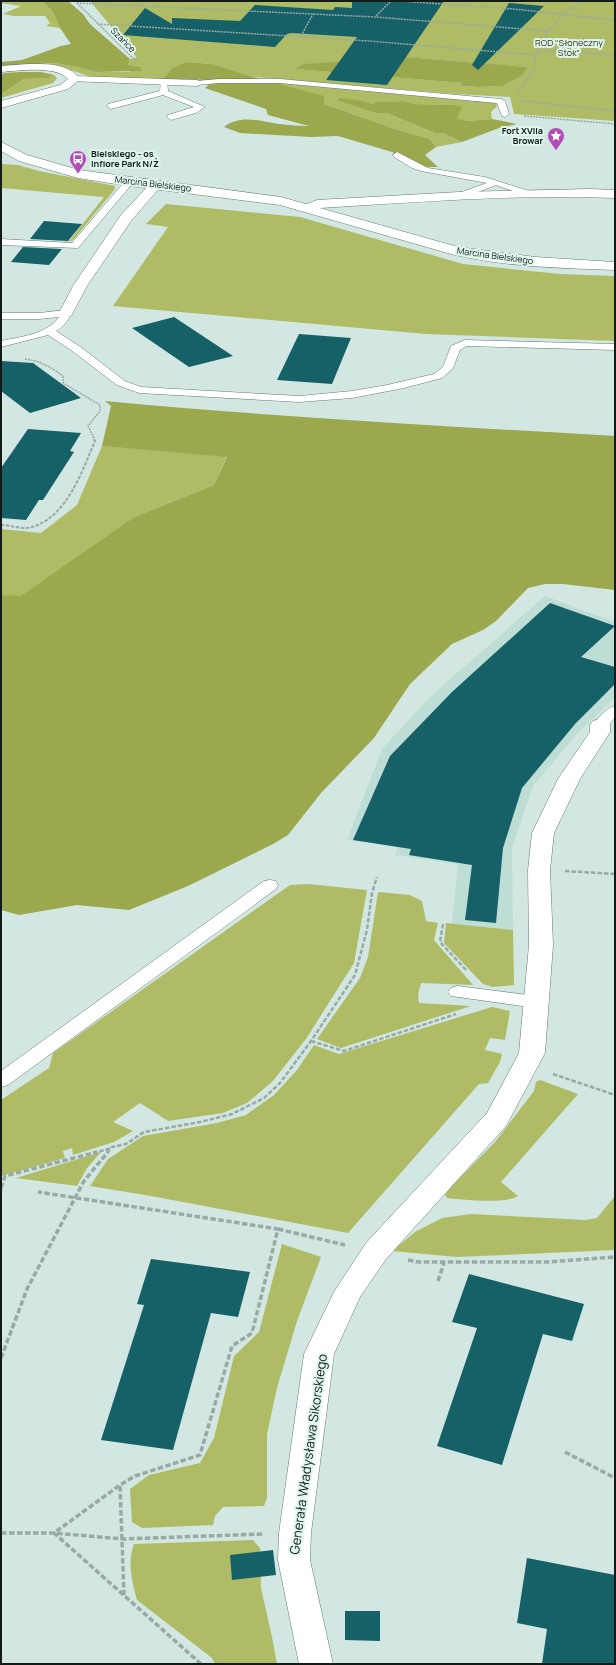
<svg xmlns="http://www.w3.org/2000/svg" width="616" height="1665" font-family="Manrope,sans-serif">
<rect width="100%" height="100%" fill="#d2e7e1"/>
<path fill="#beddd4" d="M545,596L615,622V697L576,735L533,786L512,848L513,930L452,924L458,864L395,855L398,847L347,840L382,749L432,695Z"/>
<path fill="#afbc65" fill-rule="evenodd" d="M1,1H42L53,12L60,28L46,26L50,23L45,16H14L3,14L21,6L1,3Z
M90,1H615V121L514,114L510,97L455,94L253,77L213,64L185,62L172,68L163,79L91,77L62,67L35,65L54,63L77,67L96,72H130L128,65L130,59L137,58ZM368,54L526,67L522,76L502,86L479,87L462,86L464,83L296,69L352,61Z
M54,75L57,78L53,83L1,98V94L24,79L48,78Z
M270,82L432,96L496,103L497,106L491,112L492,119L466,121L457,118L454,105L414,104L404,101L376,102L372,104L363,101L376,113H387L437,134L443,133L462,142L436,147L430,139L398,130L324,104Z
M1,164L18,165L39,171L115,186V189L74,239L71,241L62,242L70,240L104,197L1,188Z
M166,204L300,217L463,264L560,274L615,276V341L426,334L113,306L168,227L146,224Z
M102,446L227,456L214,485L134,517L21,597L1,595V529L41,533L77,505Z
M308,884L367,890L354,963L306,1039L272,1082L247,1103L223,1113L168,1121L140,1103L113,1122L133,1131L114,1142L73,1155L72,1148L63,1151L65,1158L1,1176V1100L49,1068L53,1053L290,885Z
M378,892L410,895L422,901L426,921L438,923L434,940L473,985L421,983L418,994L419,1003L471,1006L341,1048L317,1039L360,978L368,957Z
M446,923L513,930L514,985L493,987L483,984L444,943Z
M492,1007L510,1011L505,1040L490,1038L485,1050L502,1054L500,1062L488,1083L479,1084L348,1233L151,1196L90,1186L108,1159L143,1136L217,1123L246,1115L274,1095L297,1070L314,1045L339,1054Z
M540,1080L578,1094L501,1182L518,1196C504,1204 465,1200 447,1198L445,1195L448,1190L495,1142L534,1091L536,1082Z
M101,1152L87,1168L77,1186L16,1178Z
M615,1196V1250L457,1257L392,1251L415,1232L442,1218L471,1214L585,1220L597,1218Z
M282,1244L321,1257L297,1321L277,1388L267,1434V1498L264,1506L223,1507L215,1516L213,1525L142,1528L132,1522L130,1489L149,1475L200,1463L214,1438L234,1356L259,1332Z
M253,1540L260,1548L261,1588L272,1637L277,1664H215L212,1658L137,1600C132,1582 127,1562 134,1544Z"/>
<path fill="#9ba84e" d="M42,1H68L83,14L90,24L130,59L128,65L140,67L142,71L96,72L77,67L54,63L1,66V62L22,60L61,46L71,44L60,28L53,12Z
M368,54L527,67L522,76L502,86L479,87L461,86L463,83L295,69L304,64L352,61Z
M185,62L213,64L253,77L324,96V104L398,130L430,139L436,147L425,155L438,167H424L392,152L338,136L311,137L240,133L224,127C240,114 259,121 278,124C288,125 300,126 309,126L268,115L266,109L205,88L210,83L208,80L163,79L172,68Z
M20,72H41L54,75L48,78L24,79L1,94V75L4,73Z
M340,98L363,101L372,104L376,102L404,101L414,104L454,105L462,107L457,118L467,121L492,119L517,124L499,128L462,142L443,133L437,134L387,113H376L337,100Z
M105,401C275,417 445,426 615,436V590L563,584H545L528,588L496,621L483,630L452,644L410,684L374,738L321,793L288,835L273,844L188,886L129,910L77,905L19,915L1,910V595L21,596L134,517L214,485L227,457L102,446L111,406Z"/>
<path fill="#166068" d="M352,1H444L387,85L326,80L357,37L291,33L287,34L275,47L123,35L145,8L172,24V18L240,21L255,5L333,10L335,7L352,8Z
M509,3L544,6L478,70L472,65Z
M44,221L82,224L68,241L30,239Z
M23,247L62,249L49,265L11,262Z
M174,317L233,356L189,367L132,328Z
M299,334L351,338L332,384L277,380Z
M1,361L33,363L81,398L30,413L1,391Z
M28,429L81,433L70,451L74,452L43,500H39L26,520L1,518V468Z
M550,603L615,626L581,657L615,667V684L575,724L522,788L503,848L496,923L465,920L472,865L409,855L411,849L353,840L390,756L452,692Z
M151,1259L250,1272L238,1317L211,1313L173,1450L101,1440L144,1305L137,1304Z
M469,1274L584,1304L572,1341L543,1334L502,1465L437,1446L477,1328L452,1322Z
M273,1550L276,1575L232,1580L230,1555Z
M527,1558L615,1575V1664H542L547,1629L517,1623Z
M345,1611H380V1641L345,1640Z"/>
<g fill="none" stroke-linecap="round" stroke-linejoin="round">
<defs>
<path id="service" d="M161,79H167L168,91L205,107L196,113L171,120L167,117L168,115L194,107L163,95L111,109L107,106L108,104L160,91Z
M219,79H280L501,99L505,101L509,114L505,117L502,116L497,103L280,83H219L197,85L193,83L197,81Z
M397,152L428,168L485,177L532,192L534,194L529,197L496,185L462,198H456L454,196L456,194L487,183L421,171L412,168L394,157L393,155Z
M129,179L132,180L134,182L132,184L78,248L1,245V239L72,243L126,180Z
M66,310L71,313C68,321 63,327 56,331L79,346L125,381L141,387L299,396L352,391L387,385L434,374L443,367L451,346L465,340L615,344V350L467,346L460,350L453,368L442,378L404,388L352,398L299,402L139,393L117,385L71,350L48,335L1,347V341C20,337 48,334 59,317L39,319H1V313H39Z
M615,706V718C608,725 605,731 595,728L593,725C598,718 606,708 615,706Z
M270,880L276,881L278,885L276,889L8,1085L1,1087V1071L264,881Z
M457,986L536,996L542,998L545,1002L542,1006L536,1008L451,996L448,992L451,988Z"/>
<path id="minor" d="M74,76L197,80L203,83L197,86L70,81L68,79L70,77Z
M156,181L160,182L162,185L131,221L87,286L71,316L66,317L61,316L59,313L73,286L121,215L152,182Z
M590,189L615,190V198C517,194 418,202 320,208L310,212L305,211L304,208L305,205L317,200L459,192Z
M600,719L607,721L610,725V732L580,779L554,833L550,870L553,945L545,1053L506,1126L386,1259L360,1297L334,1354L311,1533L310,1560L333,1664H299L278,1560L279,1533L304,1354L334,1292L366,1243L487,1113L519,1053L529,945L528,870L532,833L558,779L590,732V725L593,721Z"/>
<path id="tertiary" d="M29,64C47,64 68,63 80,79L68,89L1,108V101L60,85L68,79C56,65 17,71 1,72V66Z
M1,142L27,155L79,170L281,197L458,247L535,257L615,262V270C561,268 504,267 451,254L280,205L129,186L78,178L19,161L1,151Z"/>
</defs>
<use href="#service" stroke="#677a75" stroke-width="1"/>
<use href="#minor" stroke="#677a75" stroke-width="1"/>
<use href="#tertiary" stroke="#677a75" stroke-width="1"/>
<path stroke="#99aaa5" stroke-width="1.5" stroke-dasharray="2 1" stroke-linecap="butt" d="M75,1L132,57L138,61
M399,1L514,9L615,20
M77,3L376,17L548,31
M376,16L391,1
M98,24L369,41L536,55
M301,36L313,14
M538,52L564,50L615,56
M518,93L534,68L536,55L548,31L561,16L582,1
M522,101L615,111
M524,116L615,124
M25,359C40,361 51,367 63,376V383L100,405V411L88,426L94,438"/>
<path stroke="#99aaa5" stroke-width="2" stroke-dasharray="3.5 1.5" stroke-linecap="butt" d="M1,525C11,525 22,530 32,527C67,517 82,471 95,441L93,437"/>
<path stroke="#99aaa5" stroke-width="2.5" stroke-dasharray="4.5 2" stroke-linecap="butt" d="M565,871L615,874
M443,924L440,942L466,970
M311,1041L344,1051L456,1014
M553,1074L615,1095
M93,1153L112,1148
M107,1153L112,1147L126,1144L144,1132L200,1122L232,1114L264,1098L280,1083L311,1041L355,975L367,930L372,893L377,877"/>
<path stroke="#99aaa5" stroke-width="3.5" stroke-dasharray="5.5 2.5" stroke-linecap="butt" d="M1,1188L5,1176L97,1152
M278,1229L345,1245
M408,1260L419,1262H547L615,1257
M438,1281L444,1263
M1,1358L27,1289L84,1181L108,1152
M565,1452L615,1478
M120,1486L124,1595
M1,1533H54L120,1485L135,1476L200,1455L232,1346L252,1333L278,1229L38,1192
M201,1664L54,1533L123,1539L263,1534"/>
<use href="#service" fill="#fff" fill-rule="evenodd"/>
<use href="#minor" fill="#fff" fill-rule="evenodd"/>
<use href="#tertiary" fill="#fff" fill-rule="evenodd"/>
</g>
<defs>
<symbol id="sight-pin" viewBox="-11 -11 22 30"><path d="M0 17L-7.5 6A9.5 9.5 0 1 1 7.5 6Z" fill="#b14eb6" stroke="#dff5ee"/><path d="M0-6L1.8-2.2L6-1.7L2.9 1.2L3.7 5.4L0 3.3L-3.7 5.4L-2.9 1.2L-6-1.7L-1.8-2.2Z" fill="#fff"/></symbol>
<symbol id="bus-pin" viewBox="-11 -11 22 30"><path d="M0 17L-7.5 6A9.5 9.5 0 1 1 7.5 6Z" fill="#b14eb6" stroke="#dff5ee"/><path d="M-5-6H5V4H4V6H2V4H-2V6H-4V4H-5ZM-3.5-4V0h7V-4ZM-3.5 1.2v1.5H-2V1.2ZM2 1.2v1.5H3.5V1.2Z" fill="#fff"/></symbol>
</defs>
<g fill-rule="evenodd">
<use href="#sight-pin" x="546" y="126" width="20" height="27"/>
<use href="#bus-pin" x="68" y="149" width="20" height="27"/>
</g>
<g text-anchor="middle" stroke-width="4" stroke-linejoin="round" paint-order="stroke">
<g font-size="9" fill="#131b18" stroke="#dff5ee">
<text transform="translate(123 40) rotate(45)" y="3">Szańce</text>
<text transform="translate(153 184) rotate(7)" y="3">Marcina Bielskiego</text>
<text transform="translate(495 256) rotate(8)" y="3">Marcina Bielskiego</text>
</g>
<g font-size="9" fill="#313610" stroke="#dff5ee">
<text x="569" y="46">ROD "Słoneczny<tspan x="569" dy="10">Stok"</tspan></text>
</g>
<g font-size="9" font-weight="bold" fill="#131b18" stroke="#dff5ee" text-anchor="end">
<text x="543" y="134">Fort XVIIa<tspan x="543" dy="10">Browar</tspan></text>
<text x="91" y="157" text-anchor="start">Bielskiego - os.<tspan x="91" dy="10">Infiore Park N/Ż</tspan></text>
</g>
<g font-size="13" fill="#131b18" stroke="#dff5ee">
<text transform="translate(308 1454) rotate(-82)" y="5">Generała Władysława Sikorskiego</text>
</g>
</g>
<rect width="616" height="1665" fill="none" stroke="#131b18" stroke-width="4"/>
</svg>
